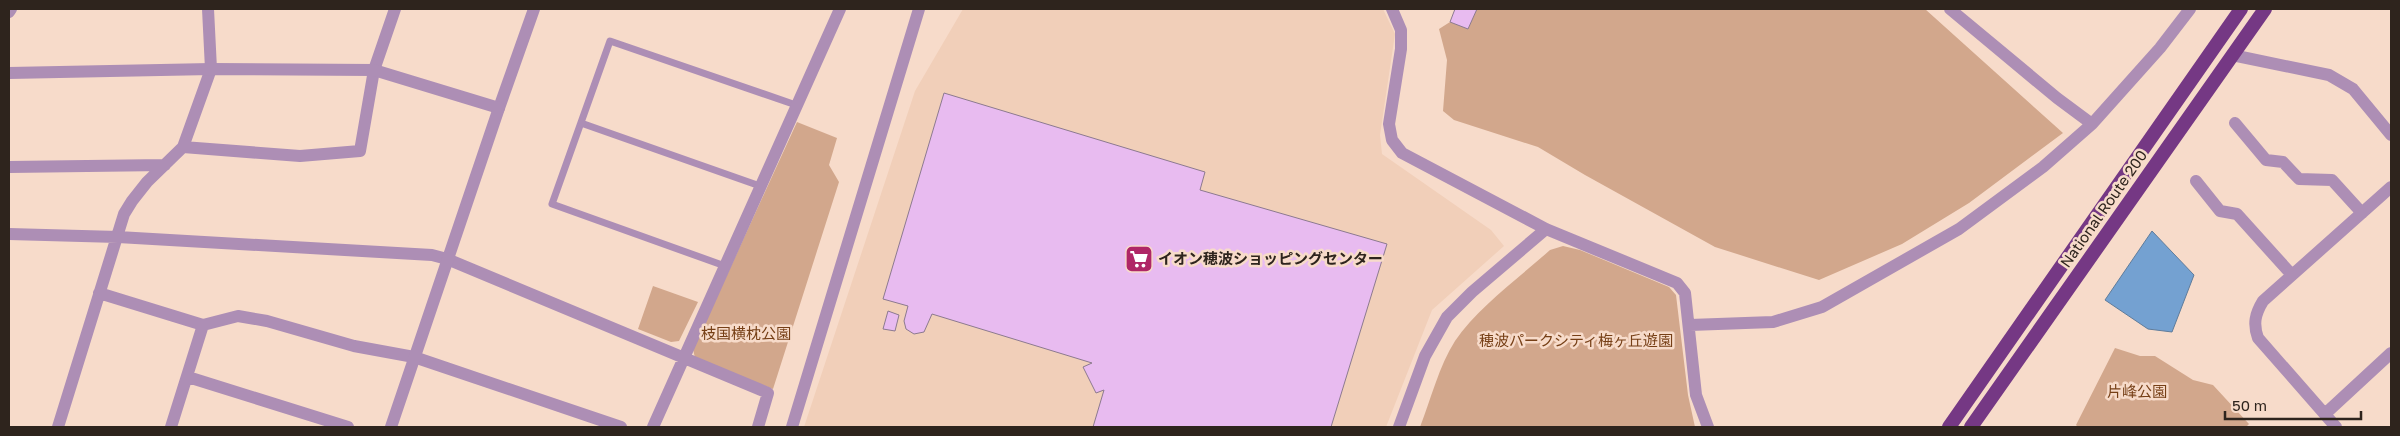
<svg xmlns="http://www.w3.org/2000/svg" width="2400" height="436" font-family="'Golos Text','Noto Sans JP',sans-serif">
<rect width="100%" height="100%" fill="#f7dbca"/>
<path fill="#f1cfb9" d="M963,9H1383L1395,34L1380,135L1382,154L1491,230L1504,246L1432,310L1386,427H804L915,91Z"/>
<path fill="#d2a78c" d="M1477,9H1925L2063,133L1969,203L1902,244L1819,280L1715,247L1585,175L1538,147L1454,120L1443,111L1447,60L1439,29L1450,22L1468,28Z
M797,122L837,138L829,165L839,182L773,389L695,358L693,349Z
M1563,246L1580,250L1669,287L1676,295L1688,395L1695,427H1420C1431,399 1439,366 1455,341C1478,307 1519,278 1550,250Z
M653,286L698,302L679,341L671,342L638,329Z
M2115,348L2140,356H2155L2193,380L2213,385L2249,424L2246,427H2078L2076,425Z"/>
<path fill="#74a1d1" stroke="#5f7c9b" d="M2152,231L2194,275L2172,332L2148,329L2105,300Z"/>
<path fill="#e8bbf0" stroke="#8c7a8f" d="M1455,9H1477L1468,29L1450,22Z
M944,93L1205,172L1200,190L1387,244L1331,427H1093L1104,390L1096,393L1083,367L1092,363L932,314L924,332L914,334L906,329L904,321L908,306L883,299Z
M888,311L899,315L895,331L883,329Z"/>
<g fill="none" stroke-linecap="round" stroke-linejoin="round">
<path stroke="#ad8eb5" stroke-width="7" d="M581,123L760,186
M725,266L552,204L610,41L796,105"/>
<path stroke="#ad8eb5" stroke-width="12" d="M1392,9L1401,30V49L1389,124L1392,140L1402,153L1546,229L1677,283L1685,293L1696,395L1708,427
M1950,9L2057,98L2092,124
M9,12L11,9
M2232,55L2329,75L2353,89L2391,135
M499,108L534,9
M2235,123L2266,160L2283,162L2299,179L2332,180L2362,213
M183,147L300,156L360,151L374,70L395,9
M9,167L165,165
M2196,181L2220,211L2237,214L2292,275
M9,234L118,237L432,255L447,259L768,393L758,427
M99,293L203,325L238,316L267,321L354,346L414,357L621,427
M1690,325L1773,322L1822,307L1959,229L2043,167L2092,124L2160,48L2190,9
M188,377L348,427
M2325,414L2391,353
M58,427L124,214L132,201L147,182L183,147L211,69L208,9
M171,427L203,325
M653,427L840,9
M1399,427L1425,356L1447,317L1472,292L1546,229
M2336,427L2258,338C2253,324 2255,314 2263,301L2391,187"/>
<path stroke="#ad8eb5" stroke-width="12" d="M9,73L211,69L374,70L499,108L391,427
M792,427L919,9"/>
<path stroke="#753884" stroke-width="14" d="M1949,427L2241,9
M1971,427L2265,9"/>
</g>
<defs>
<symbol id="supermarket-square" viewBox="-11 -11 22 22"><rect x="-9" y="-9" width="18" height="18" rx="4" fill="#af2666" stroke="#f7dbca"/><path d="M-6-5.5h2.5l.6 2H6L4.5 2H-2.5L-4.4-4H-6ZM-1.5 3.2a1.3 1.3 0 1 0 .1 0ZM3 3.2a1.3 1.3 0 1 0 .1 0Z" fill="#fff"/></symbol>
</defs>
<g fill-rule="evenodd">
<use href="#supermarket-square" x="1123" y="243" width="32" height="32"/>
</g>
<g text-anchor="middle" stroke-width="5" stroke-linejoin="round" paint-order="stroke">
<g font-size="15" fill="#2e241d" stroke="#f7dbca">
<text transform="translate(2104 209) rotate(-55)" y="5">National Route 200</text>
</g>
<g font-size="15" font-weight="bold" fill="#2e241d" stroke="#f7dbca" text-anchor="start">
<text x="1158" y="264">イオン穂波ショッピングセンター</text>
</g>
<g font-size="15" fill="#763f16" stroke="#f7dbca">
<text x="746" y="339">枝国横枕公園</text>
<text x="1576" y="346">穂波パークシティ梅ヶ丘遊園</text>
<text x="2137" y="397">片峰公園</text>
</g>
</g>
<rect width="2400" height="436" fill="none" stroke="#2e241d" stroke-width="20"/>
<path d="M2225 411v8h136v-8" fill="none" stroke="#2e241d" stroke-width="2.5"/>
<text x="2232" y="411" font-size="15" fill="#2e241d" stroke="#f7dbca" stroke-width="4" paint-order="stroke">50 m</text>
</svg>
